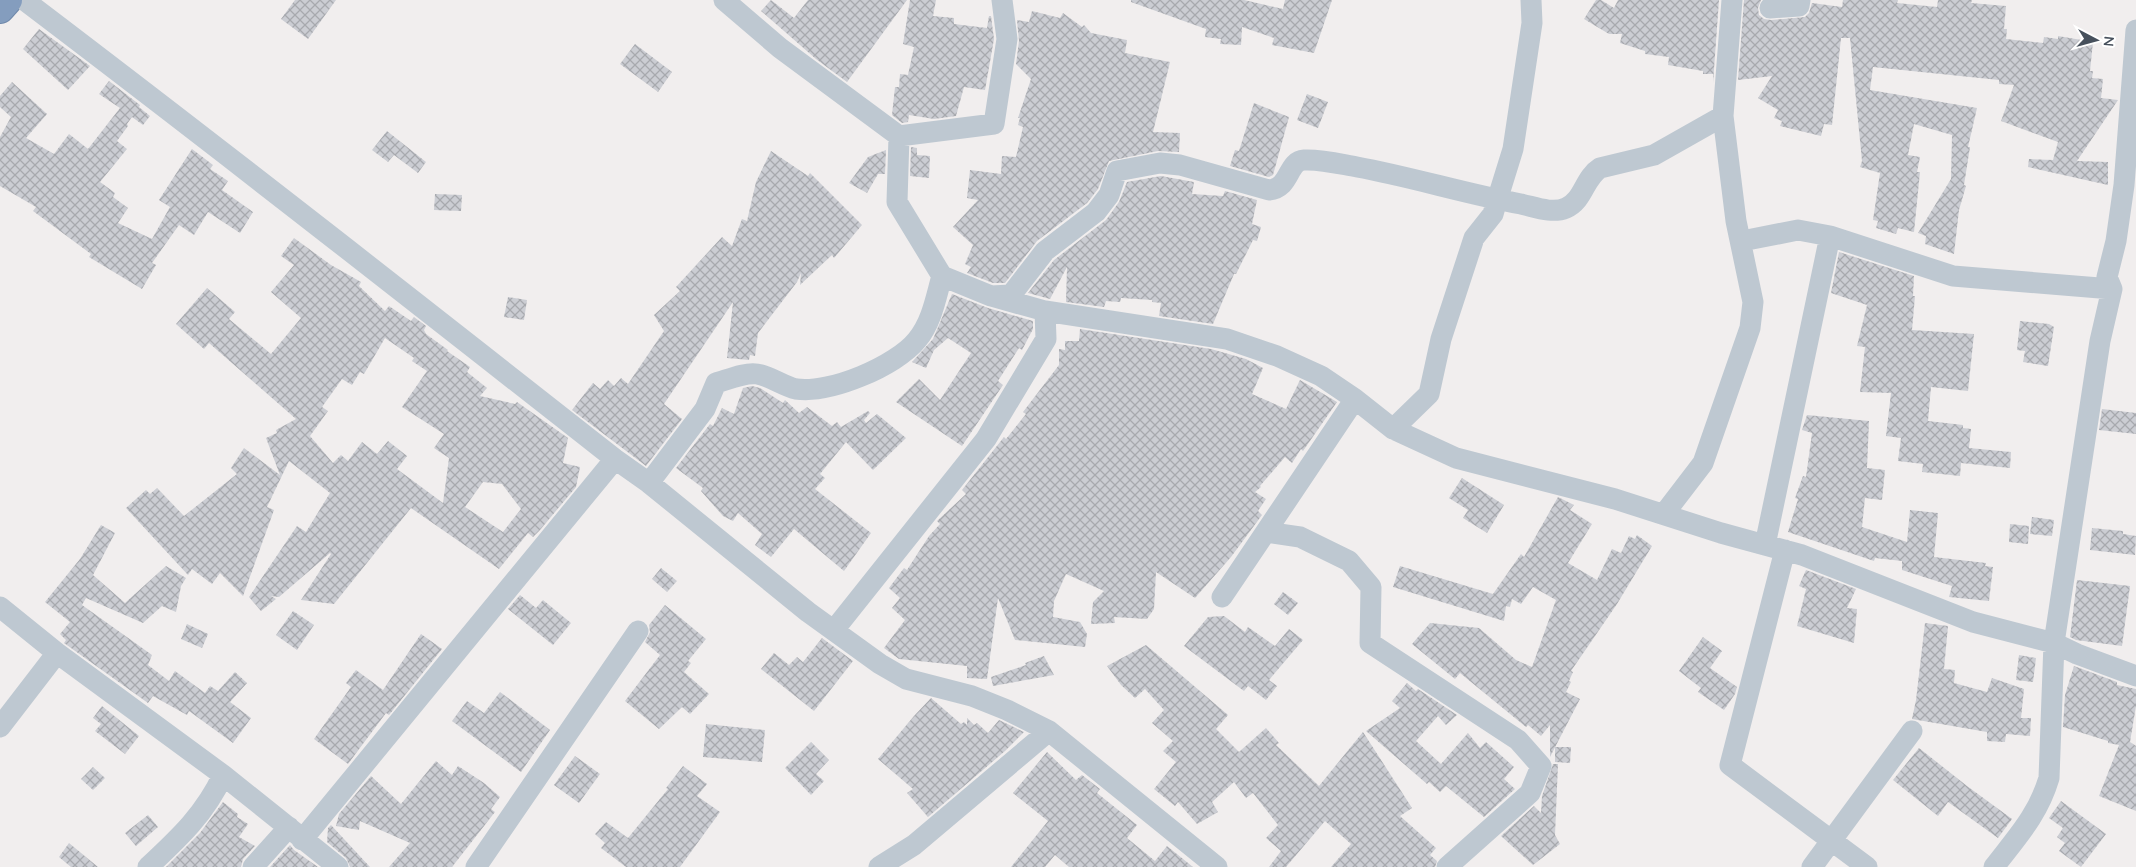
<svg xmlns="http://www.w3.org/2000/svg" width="2136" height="867" font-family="Quicksand,sans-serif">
<defs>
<pattern id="building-cross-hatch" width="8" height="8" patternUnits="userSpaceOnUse" patternTransform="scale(1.25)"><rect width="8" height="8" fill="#cbcdd3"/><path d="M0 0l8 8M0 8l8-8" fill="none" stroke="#a7a9ae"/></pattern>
</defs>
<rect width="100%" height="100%" fill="#f1eeee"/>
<path fill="url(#building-cross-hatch)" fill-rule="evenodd" d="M295,0H336L308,39L281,19Z
M771,0L794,18L808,0H907L847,82L816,59L761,11Z
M910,0H936L933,16L954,18V24L987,28L989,16H991L994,39L985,90L964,87L956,116L934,119L909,115L908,122L902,123L892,115L895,87H899L900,74L908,75L914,47L903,44Z
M1131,0H1244L1283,9L1285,0H1332L1314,53L1272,45L1274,38L1242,27L1241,45L1220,44L1221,39L1205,37L1206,29L1131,2Z
M1596,0H1601L1614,8L1618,0H1719L1713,83V74H1703V71L1668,65L1669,57L1645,54V51L1620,43L1622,34H1609L1584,19Z
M1744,0H1761L1758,8L1759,15L1764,19L1771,20L1805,17L1809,13L1812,3L1842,7L1843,0H1898L1897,3L1937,7L1938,0H1972L1971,3L2006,6L2004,29H2007L2006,39L2043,43L2044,37L2058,39V36L2093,42L2090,71H2093L2092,78L2103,79L2101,98L2118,100L2077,161L2108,162V185L2028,167L2029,159L2053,160L2058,142L2001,121L2014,85L1999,84V80L1873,67L1870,90L1977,108L1968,147H1970L1964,185L1966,186L1959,210L1954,254L1925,244L1926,236L1918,233L1951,179L1952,135L1914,124L1908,155L1920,157L1917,172H1920L1914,232L1898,228L1896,234L1876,228L1878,221L1873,220L1880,173L1860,167L1862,161L1850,38H1841L1832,125L1824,124L1821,136L1780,126L1782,121L1774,118L1778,110L1758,98L1772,76L1738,80Z
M1032,11L1060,18L1063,13L1082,27L1084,25L1091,33L1127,40L1125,53L1170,62L1153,132L1180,133L1179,152L1158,151L1109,161L1098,189L1087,203L1037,241L1005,283H993L967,273L971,267L965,264L973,245L953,227L978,200L967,198L970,170L1001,174L1002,156L1016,157L1023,127L1018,125L1020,118H1018L1031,79L1016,64L1019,41L1017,20L1029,22Z
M39,29L90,66L68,90L23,49Z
M635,44L672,72L658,92L620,64Z
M109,81L140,105L139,107L150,116L143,125L132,117L127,124L128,126L117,141L127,149L100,182L115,193L113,197L128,208L118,223L152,239L170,207L159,200L192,149L213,165L210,169L228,181L222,190L253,212L240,233L208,212L194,235L179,225L152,263L156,265L142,289L89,257L91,254L33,211L36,207L0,186V137L11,117L0,107V96L12,82L47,114L26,138L54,154L69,134L88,149L120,108L99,94Z
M1307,94L1328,102L1318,128L1297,120Z
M1254,103L1289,117L1273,175L1269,177L1230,166L1235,150L1239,151Z
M387,131L426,162L418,173L394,155L388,162L372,150Z
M911,147L917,148V155L930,156L929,178L910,176Z
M886,150L885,174H878L867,193L849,183L868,157Z
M771,151L808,176L810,173L862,225L834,258L832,255L800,285L801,273L797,282L758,333L755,356L750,355L749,360L727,358L733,302L664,404L682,419L646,466L572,410L593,383L600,389L608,380L614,386L621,378L628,384L664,331L654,315L680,291L676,287L722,237L732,246L742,219L747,221L756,182Z
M1161,176L1194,182L1192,194L1223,196L1225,191L1257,200L1252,224L1261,227L1257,241L1253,240L1236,274H1234L1213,324L1159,316L1161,303L1152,302V300L1121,298L1120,302L1106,301L1104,307L1066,302L1067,267L1050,299L1028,293L1054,260L1106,220L1119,202L1127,182Z
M435,194L462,195L461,211L434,210Z
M294,238L331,265L361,282L359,286L385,311L389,306L411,321L414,317L426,326L424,330L426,334L448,350L447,351L470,367L467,372L487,388L480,396L515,404L517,402L568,438L563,463L580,467L576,487L540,530L533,537L528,533L499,569L411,508L334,604L301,600L331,554L330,553L279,597L271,596L276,599L261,611L249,597L297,526L306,532L330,493L289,461L267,507L274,510L243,596L220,573L212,584L192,569L188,575L126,508L146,490L150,494L157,488L184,516L237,474L231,468L244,448L280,475L266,438L277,433L276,430L296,419L209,343L204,349L176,324L207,288L235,312L229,319L271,354L301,318L271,292L294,265L281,256ZM385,338L414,358L412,361L427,371L402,407L444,434L434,448L449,458L443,503L397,469L407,456L388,441L377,454L362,442L348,461L341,455L333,463L310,436L328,411L322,407L342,379L352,385L360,372L364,374ZM483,482L502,484L521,509L503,532L465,507Z
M1839,252L1914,276L1913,296H1915L1912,330L1974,334L1968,391L1931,387L1928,421L1963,425V428L1971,429L1969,448L2011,452L2010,468L1961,463L1960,476L1922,472L1923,464L1898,461L1901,438L1886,436L1891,393L1860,392L1865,347L1857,346L1867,305L1831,293Z
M952,294L988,308L1033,321V329L1022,350L1019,348L998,381L1003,385L962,446L896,402L919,379L940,400L971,353L948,338L934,350L926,368L912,362L933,339Z
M508,297L527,300L524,320L504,317Z
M2020,321L2049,324L2054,327L2048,366L2023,362L2025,351L2017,350Z
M1080,329L1211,349L1246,359L1263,368L1252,394L1286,409L1300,380L1337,402L1303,451L1301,449L1292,463L1285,457L1260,486L1261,487L1255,492L1266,499L1258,511L1262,515L1231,557L1195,598L1156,572L1154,609L1147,619L1114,617L1115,623L1091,624L1093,602L1104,591L1066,574L1054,601L1053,617L1080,622L1087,634L1085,647L1015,640L998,598L987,679L967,678V666L899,659L884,648L905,620L892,608L900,598L889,588L904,568L907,570L929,536L940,524L937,521L966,494L962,490L1004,437L1006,439L1026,414L1023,412L1059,365V349L1065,350V341H1079Z
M752,386L760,388L783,403L785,400L799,413L807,407L832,426L837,422L841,427L868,411L870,413L864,420L866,423L877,414L906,438L873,470L846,442L820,474L825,478L815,489L871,533L844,571L794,529L771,557L755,545L762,534L738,513L733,521L723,516L701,491L703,488L676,468L710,424L713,426L722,408L734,414L743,388Z
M2102,409L2136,413V434L2099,430Z
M1807,415L1869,421L1867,468L1885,470L1882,500L1865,498L1862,527L1907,542L1910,510L1938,513L1934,557L1986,563L1985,566L1993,567L1989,601L1949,597L1952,586L1902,570V561L1875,558L1874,561L1788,532L1798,499L1795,498L1803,476L1806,477L1812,433L1802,430Z
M1462,478L1504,505L1487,533L1463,518L1468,510L1449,498Z
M1558,497L1574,505L1570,510L1592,524L1568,563L1597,580L1612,549L1621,553L1629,536L1635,539L1637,535L1652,546L1617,604L1571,671L1573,672L1569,681L1571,682L1566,692L1580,699L1550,757V725L1541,736L1528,725L1526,727L1460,673L1455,679L1412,644L1430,623L1479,628L1516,660L1532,667L1556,600L1533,587L1521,604L1512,599L1510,607L1506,606L1504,621L1393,587L1400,566L1493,594L1521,554L1524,557Z
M2032,517L2054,520L2052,536L2030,534Z
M2010,524L2029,526L2028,544L2009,542Z
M101,525L115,533L93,575L125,603L166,566L186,578L181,586L176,612L162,606L143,623L86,598L82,605L152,655L148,665L169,681L175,671L205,693L210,686L218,691L235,672L247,683L230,702L251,718L233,743L189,711L187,715L153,696L148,703L64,643L66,640L60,634L70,622L45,602L80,559Z
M2092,528L2123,531V534L2136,536L2135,555L2090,550Z
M661,568L677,581L667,592L652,579Z
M1806,570L1856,589L1847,608L1857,609L1854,643L1797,626L1806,589L1799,586Z
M2077,580L2130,586L2122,646L2076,640L2070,637Z
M1283,592L1298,603L1288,615L1274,604Z
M520,595L536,608L543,600L571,623L553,645L508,609Z
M665,605L706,639L688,661L691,663L684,672L709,694L690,714L682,707L659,729L625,701L660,655L645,642L650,632L649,625Z
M293,611L314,625L297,650L276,635Z
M1224,616L1245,632L1248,627L1275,646L1289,629L1303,640L1269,680L1277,686L1266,700L1248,686L1244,691L1184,646L1208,617Z
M1925,623L1948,626L1944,669L1955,670L1954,683L1987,692L1992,678L2024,689L2021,718H2031L2030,736L2006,734L2005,742L1987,741V732L1912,719L1916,700Z
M187,624L208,634L202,648L181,639Z
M421,634L442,649L389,715L386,713L348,764L314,739L351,687L346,683L356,670L383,690Z
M1703,637L1722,651L1710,668L1737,687L1735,694L1724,710L1698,692L1701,688L1679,671Z
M822,638L853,661L814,711L761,669L774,653L789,665L797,657L803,662Z
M1146,645L1228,715L1216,729L1239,752L1266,728L1279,743L1276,745L1319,786L1363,732L1412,808L1400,816L1436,848L1430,855L1437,861L1435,867H1331L1351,844L1325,821L1286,867H1269L1281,851L1266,838L1278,825L1253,793L1246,798L1234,782L1212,802L1218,812L1197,824L1178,802L1175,806L1154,789L1176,762L1163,751L1173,741L1152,723L1164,710L1145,689L1135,698L1121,685L1107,666Z
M2019,655L2036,658L2033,682L2016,680Z
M1044,656L1054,675L993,686L991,677L1026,665L1025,663Z
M2074,666L2117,682V685L2136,689V706L2130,742L2136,746V811L2099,796L2119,745L2108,743V741L2063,727L2065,695Z
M1407,683L1416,691L1418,689L1457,715L1446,725L1438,716L1416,741L1441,764L1468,733L1480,748L1486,742L1514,767L1504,779L1515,789L1484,817L1446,786L1440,792L1429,782L1427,784L1366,731L1400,708L1392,701Z
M500,692L550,730L521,772L452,721L467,701L484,713Z
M931,698L961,724L964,722L967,725V718L974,725L977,723L988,733L999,720L1024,732L1005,751L928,817L907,793L913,789L878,759L914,716Z
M102,706L139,736L125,754L95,731L101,724L93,718Z
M706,724L765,730L762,762L703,757Z
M811,742L829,760L816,774L824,781L811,795L785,768Z
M1555,747H1571L1570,763L1555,762Z
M1919,748L1967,786L2012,819L1998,838L1948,802L1938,816L1893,780Z
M1047,752L1076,780L1082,775L1100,789L1097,793L1137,825L1127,838L1155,861L1167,846L1193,867H1069L1055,855L1045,867H1011L1048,821L1013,793Z
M575,756L600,774L579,803L554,785Z
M436,761L452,775L458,766L484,783L500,797L491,809L495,812L452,867H389L410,843L360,821L359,830L336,826L339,814L371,776L401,804Z
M1553,764H1558L1555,835L1560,844L1533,865L1501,836L1534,806L1541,813L1542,796Z
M683,766L707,784L697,796L720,812L680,867H626L601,848L605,843L595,834L606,822L628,838L668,789L666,788Z
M93,767L105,778L93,790L81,779Z
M2061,801L2106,834L2081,867L2059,851L2065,843L2057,837L2063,828L2049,818Z
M223,802L238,814L237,817L248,824L239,837L255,846L243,859L241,867H166L200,833Z
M148,815L158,827L136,846L125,833Z
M331,825L370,867H350L346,858L327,842L328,828Z
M69,843L98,867H71L59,857Z
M290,845L294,850L318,867H270Z"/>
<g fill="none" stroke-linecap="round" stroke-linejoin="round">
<defs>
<path id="highway" d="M0,9L8,0"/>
</defs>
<use href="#highway" stroke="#6f88aa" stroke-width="30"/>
<path stroke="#bec8d1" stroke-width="21" d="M24,0C223,151 419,305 615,459L649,483L808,612L880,664L906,679L972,696L1007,710L1049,731L1217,867
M724,0L780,48L899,136
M1002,0L1007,39L994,124L899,136L897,202L942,276L991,296L1045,311L1227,339L1277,356L1321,376L1355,399L1393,429L1456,458L1615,499L1721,533L1802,555L1973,622L2054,643L2077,654L2136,676
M1770,8L1799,6L1800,0
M1742,241L1798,230L1830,236L1953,276L2112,289
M991,296L1011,295L1045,251L1096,212L1109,195L1117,171L1160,163L1180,165L1269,190C1291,188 1287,161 1304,160C1321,159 1340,164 1357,167C1412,177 1466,194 1521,204C1535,207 1552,214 1566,208C1584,200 1584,178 1600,168L1654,155L1723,116
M1393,429L1429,394L1441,339L1474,238L1493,214L1495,207L1513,149L1532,23L1531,0
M649,483L705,409L716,383C727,380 745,372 757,374C770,376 783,386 796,389C830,394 896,366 917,340C932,322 936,297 942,276
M1664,514L1703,463L1750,328L1753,302L1736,221L1723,116L1732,0
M1266,532L1300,537L1349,561L1371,587L1370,643L1518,740L1541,766L1530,793L1447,867
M1765,545L1830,236
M1785,550L1730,765L1867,867
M1222,597L1355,399
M0,607L57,653L223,775L338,867
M834,630L986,439L1046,339L1045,311
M0,727L57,653
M302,840L615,459
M148,867C179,838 205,814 223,775
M253,867L289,827
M476,867L638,631
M879,867L914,845L1049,731
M1812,867L1912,731
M1994,867C2017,837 2038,815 2049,778L2054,643L2100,341L2112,289L2107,277L2116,241L2124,185L2136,30"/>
<use href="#highway" stroke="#849dbe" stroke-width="28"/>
</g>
<g transform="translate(2096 40) rotate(96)" stroke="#ffffff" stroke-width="4" paint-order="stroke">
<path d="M0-4L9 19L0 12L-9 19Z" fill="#46505c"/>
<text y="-8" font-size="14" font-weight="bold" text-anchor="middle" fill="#46505c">N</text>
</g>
</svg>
